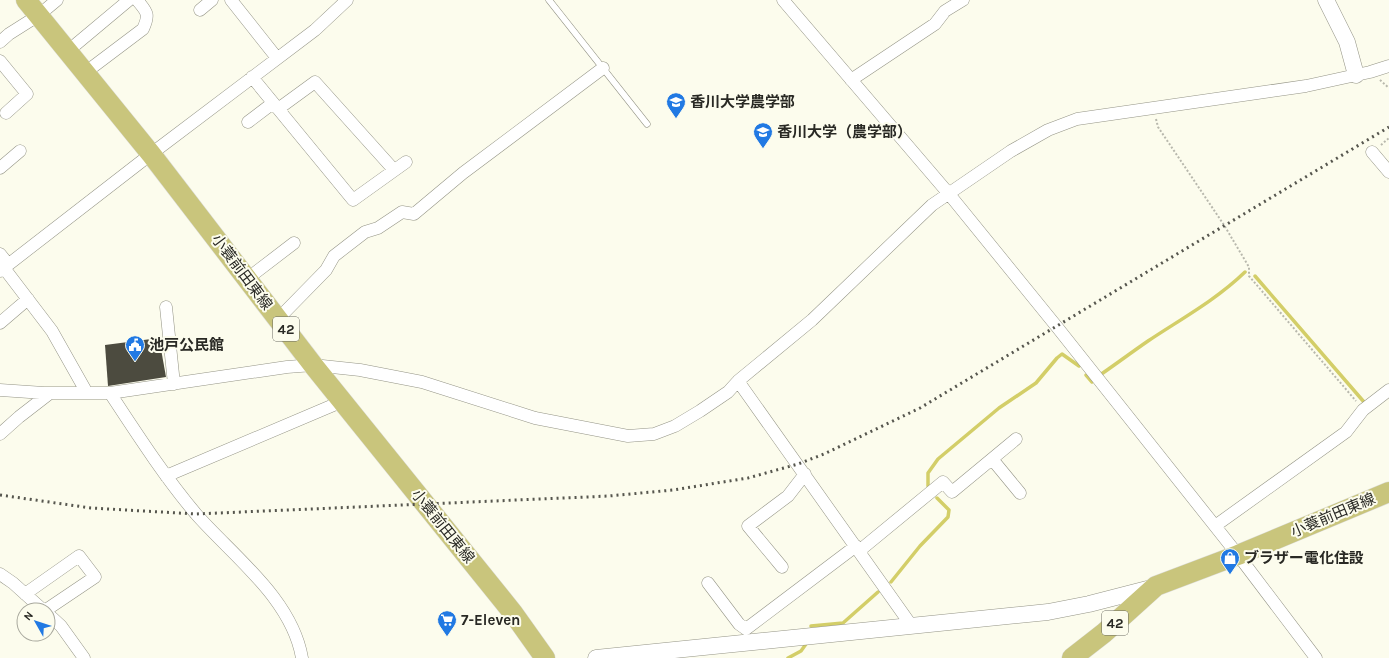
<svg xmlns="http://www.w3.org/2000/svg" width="1389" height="658" font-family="Karla,'Noto Sans JP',sans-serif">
<rect width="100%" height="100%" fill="#fcfced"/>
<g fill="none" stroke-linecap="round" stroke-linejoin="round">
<path stroke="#d3ce68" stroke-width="3.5" d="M1255,276L1364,402
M1086,375L1092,382
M1100,375C1116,364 1132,352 1148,341C1181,319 1216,300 1245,272
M928,486V473L938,459L999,408L1036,383L1057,358L1062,354L1079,366
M891,582L920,546L948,517L949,510L937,498
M811,626L843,623L878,592
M788,658L801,651L806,644"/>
</g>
<path fill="#4c4b3f" d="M159,338L166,377L108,386L105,345Z"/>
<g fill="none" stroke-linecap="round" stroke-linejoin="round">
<defs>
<path id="service" d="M549,0L647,124"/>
<path id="minor" d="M231,0L277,58
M783,0L949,194L1057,327L1238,555L1316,658
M200,10L212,0
M0,42L9,34L39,15L57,0
M68,51L129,0
M0,61L27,94L6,113
M86,72L143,29C150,14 147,12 137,0
M252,77L353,200L406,162
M851,80L935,24L945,11L963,0
M278,109L315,82L394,170
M248,122L273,103
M1372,152L1389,172
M0,168L20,151
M0,254L8,264
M4,268L52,331L87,393
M0,271L151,154L315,30L347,0
M247,279L294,243
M166,307L174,384
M278,319L326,270L334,256L365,232L378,228L402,212L414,214L463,173L603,68
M0,323L28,299
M738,381L911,625
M0,390L44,393H110L287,367L313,365L360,370L422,382L535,418L628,436L654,434L675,426L700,411L728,392L738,381L812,320L932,205L1011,151L1048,130L1077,119L1306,86L1370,72L1389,66
M110,393C137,434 164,476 196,514C233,556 292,599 302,658
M0,434L19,417L50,393
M992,459L1020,493
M166,476L343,401
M1215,526L1346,432L1363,410L1389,390
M859,551L943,482L952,492L1016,439
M782,567L748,526L788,496L805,474
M0,574L13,583L43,610
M708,583L739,624L746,629L856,546
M25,594L79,556L95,577L46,610
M48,614L61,626L84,658"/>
<path id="tertiary" d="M1326,0L1347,42L1356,75
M596,658L1048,612L1089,604L1155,587"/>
<path id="primary" d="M26,0L151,154L313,365L513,613L545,658
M1072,658L1104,633L1156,586L1238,555L1389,492"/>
</defs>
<use href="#service" stroke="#949486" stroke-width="7"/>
<use href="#minor" stroke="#949486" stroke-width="13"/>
<use href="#tertiary" stroke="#949486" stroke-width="17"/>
<use href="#primary" stroke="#dddddc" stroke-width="21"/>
<path stroke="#b8b8ad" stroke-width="2" stroke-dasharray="2 2" stroke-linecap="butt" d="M1380,80L1389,88
M1156,119L1158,127L1224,225L1249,267V276L1356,401
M1381,145L1389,138"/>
<use href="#service" stroke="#fff" stroke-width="6"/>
<use href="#minor" stroke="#fff" stroke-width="12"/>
<use href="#tertiary" stroke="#fff" stroke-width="16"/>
<use href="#primary" stroke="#c9c57c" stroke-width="20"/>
<path stroke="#56564e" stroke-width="3" stroke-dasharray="2 4" stroke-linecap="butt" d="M0,495L91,508L196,514L609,496L673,490L748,478L798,464L824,454L920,408L1389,127"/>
</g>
<defs>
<symbol id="university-pin" viewBox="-11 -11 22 30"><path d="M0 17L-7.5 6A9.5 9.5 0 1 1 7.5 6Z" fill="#2179e3" stroke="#fcfced"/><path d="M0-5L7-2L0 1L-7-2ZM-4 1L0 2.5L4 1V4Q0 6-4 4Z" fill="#fff"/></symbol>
<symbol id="civic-pin" viewBox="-11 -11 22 30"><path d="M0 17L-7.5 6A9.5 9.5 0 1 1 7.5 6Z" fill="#2179e3" stroke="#fcfced"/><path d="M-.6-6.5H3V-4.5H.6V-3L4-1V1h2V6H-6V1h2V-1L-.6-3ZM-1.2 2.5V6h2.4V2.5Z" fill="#fff"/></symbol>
<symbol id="shop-pin" viewBox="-11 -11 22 30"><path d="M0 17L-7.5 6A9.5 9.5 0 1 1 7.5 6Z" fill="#2179e3" stroke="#fcfced"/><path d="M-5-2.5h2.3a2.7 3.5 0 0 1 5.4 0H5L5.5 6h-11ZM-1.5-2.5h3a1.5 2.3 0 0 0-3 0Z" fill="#fff"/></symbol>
<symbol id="supermarket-pin" viewBox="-11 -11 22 30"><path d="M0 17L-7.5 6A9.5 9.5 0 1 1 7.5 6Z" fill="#2179e3" stroke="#fcfced"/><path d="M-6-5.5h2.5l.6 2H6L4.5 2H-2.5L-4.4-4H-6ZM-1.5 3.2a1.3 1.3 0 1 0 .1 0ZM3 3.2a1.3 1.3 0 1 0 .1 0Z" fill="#fff"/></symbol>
</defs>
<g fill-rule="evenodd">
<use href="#university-pin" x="665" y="91" width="22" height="30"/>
<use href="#university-pin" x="752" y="121" width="22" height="30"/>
<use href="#civic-pin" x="124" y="334" width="22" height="30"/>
<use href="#shop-pin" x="1219" y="547" width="22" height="30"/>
<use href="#supermarket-pin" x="436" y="609" width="22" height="30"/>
</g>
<g text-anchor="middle" stroke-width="4" stroke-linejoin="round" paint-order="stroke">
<g fill="#fcfced" stroke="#686860" stroke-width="1">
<rect x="273" y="317" width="26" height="24" rx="3"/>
<rect x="1102" y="611" width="26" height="24" rx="3"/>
</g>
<g font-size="14" font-weight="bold" fill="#292924">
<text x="286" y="334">42</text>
<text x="1115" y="628">42</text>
</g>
<g font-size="15" font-weight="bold" fill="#292924" stroke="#fcfced" text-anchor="start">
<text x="690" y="107">香川大学農学部</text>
<text x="777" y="137">香川大学（農学部）</text>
<text x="149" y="350">池戸公民館</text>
<text x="1244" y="563">ブラザー電化住設</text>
<text x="461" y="625">7-Eleven</text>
</g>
<g font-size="15" fill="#292924" stroke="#fcfced">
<text transform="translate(242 272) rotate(53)" y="5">小蓑前田東線</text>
<text transform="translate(1333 515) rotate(-23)" y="5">小蓑前田東線</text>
<text transform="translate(443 526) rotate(51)" y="5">小蓑前田東線</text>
</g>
</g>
<g transform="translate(36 622) rotate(309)"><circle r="19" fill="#fcfced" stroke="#a8a89d"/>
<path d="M0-3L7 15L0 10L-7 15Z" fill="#2179e3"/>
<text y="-6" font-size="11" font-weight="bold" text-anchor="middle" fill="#292924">N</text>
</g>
</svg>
